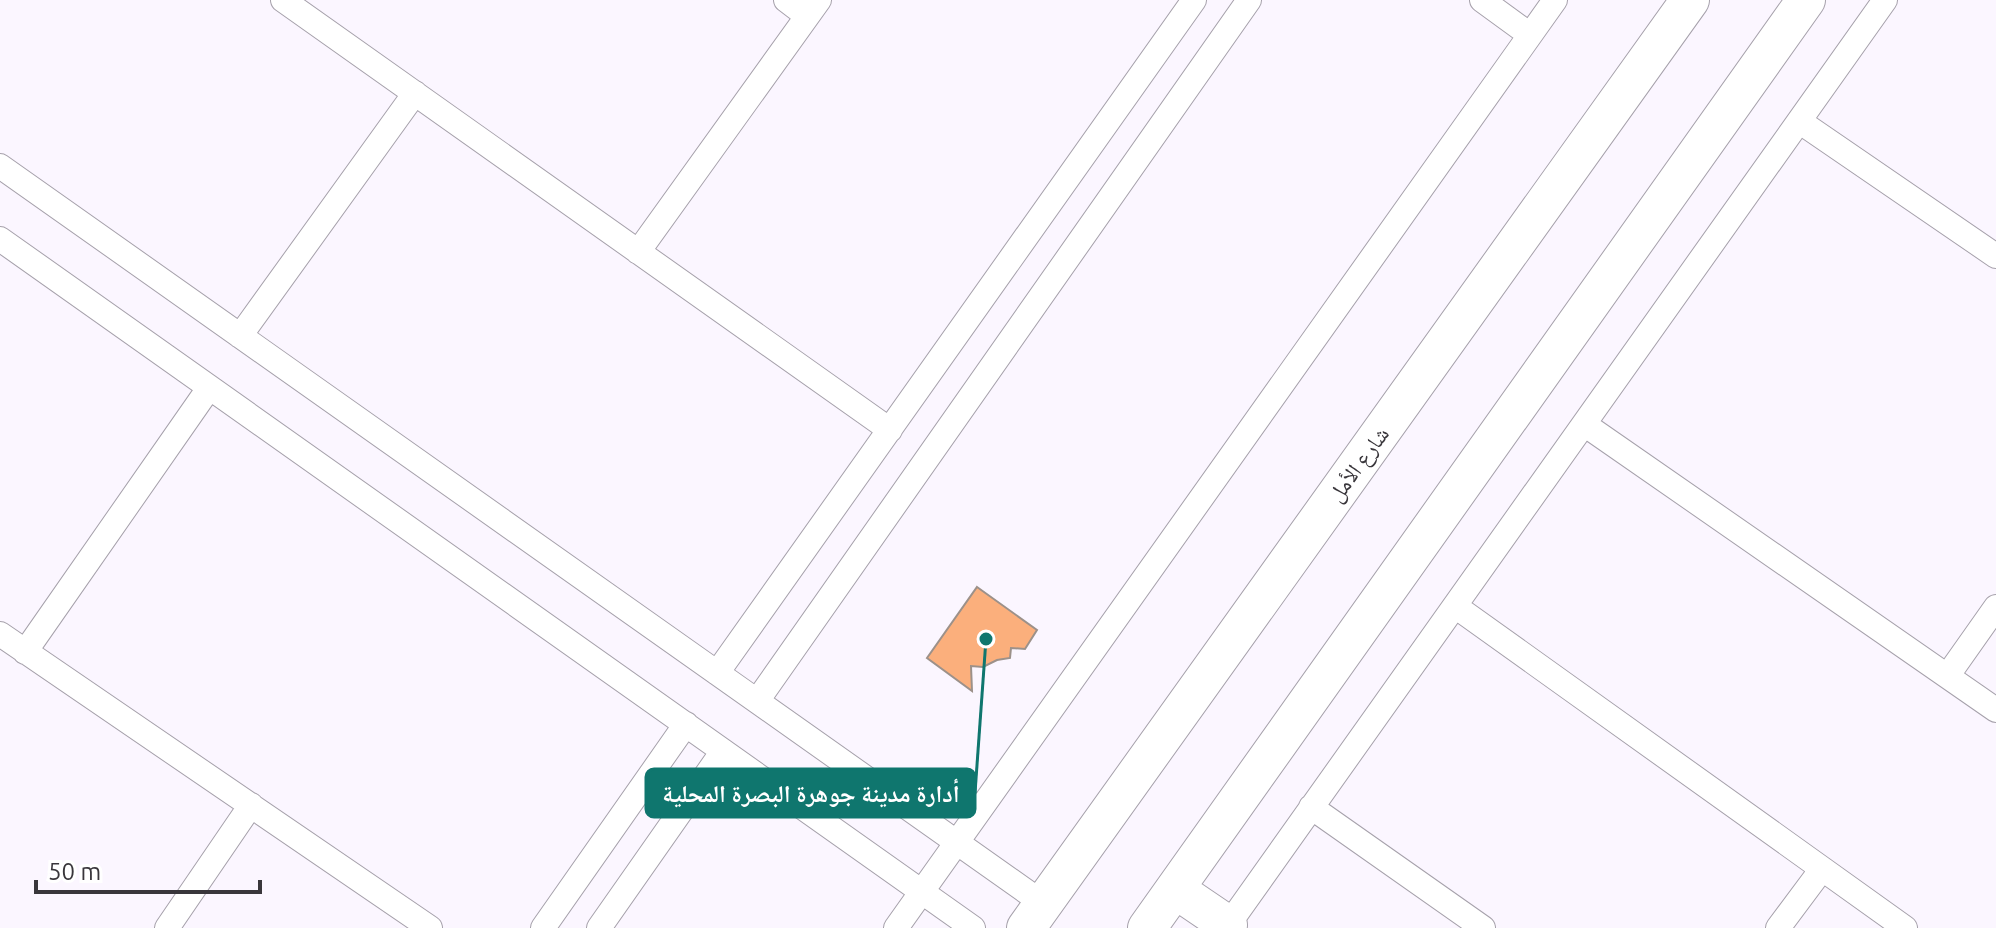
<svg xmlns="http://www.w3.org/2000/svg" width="1996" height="928" font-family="Ubuntu,'Noto Naskh Arabic',sans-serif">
<rect width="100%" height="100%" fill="#fbf6ff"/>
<path fill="#fbaf7c" stroke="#9c918a" stroke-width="2" d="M977,587L1037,630L1025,649L1011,648L1010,658L997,660L983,667L971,666L972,691L927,658Z"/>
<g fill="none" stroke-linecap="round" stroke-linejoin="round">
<defs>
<path id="minor" d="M283,0L890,430
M786,0L807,16
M1482,0L1530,35
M1799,121L1996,256
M0,166L1044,904
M0,239L973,928
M638,252L819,0
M240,336L415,93
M1584,424L1996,710
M1455,606L1905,928
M0,634L430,928
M25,652L209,388
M717,673L1194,0
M1948,675L1996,607
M757,701L1249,0
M1311,807L1483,928
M167,928L251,805
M543,928L686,724
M599,928L723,751
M896,928L1555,0
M1226,928L1885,0
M1778,928L1822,869"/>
<path id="primary" d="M1175,889L1228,925
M1026,928L1690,0
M1147,928L1806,0"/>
</defs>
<use href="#minor" stroke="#a6a1ab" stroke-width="26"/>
<use href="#primary" stroke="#a6a1ab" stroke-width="40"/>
<use href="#minor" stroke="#fff" stroke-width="24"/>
<use href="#primary" stroke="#fff" stroke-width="38"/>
</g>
<g text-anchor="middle" stroke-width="6" stroke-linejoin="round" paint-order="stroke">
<g font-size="22" fill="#39363b" stroke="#fff">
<text transform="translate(1358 464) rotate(-54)" y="8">شارع الأمل</text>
</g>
</g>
<path fill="none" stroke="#0f766e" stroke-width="3" d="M986 639L975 793"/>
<circle fill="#0f766e" stroke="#fff" stroke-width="3" cx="986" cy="639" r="8"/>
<rect fill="#0f766e" stroke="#0f766e" stroke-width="3" x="646" y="769" width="329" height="48" rx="8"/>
<g font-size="24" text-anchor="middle" font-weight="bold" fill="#fff">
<text x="811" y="802">أدارة مدينة جوهرة البصرة المحلية</text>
</g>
<path d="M36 880v12h224v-12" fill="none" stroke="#39363b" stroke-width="4"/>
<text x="48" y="880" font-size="24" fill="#39363b" stroke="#ffffff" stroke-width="6" paint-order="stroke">50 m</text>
</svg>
